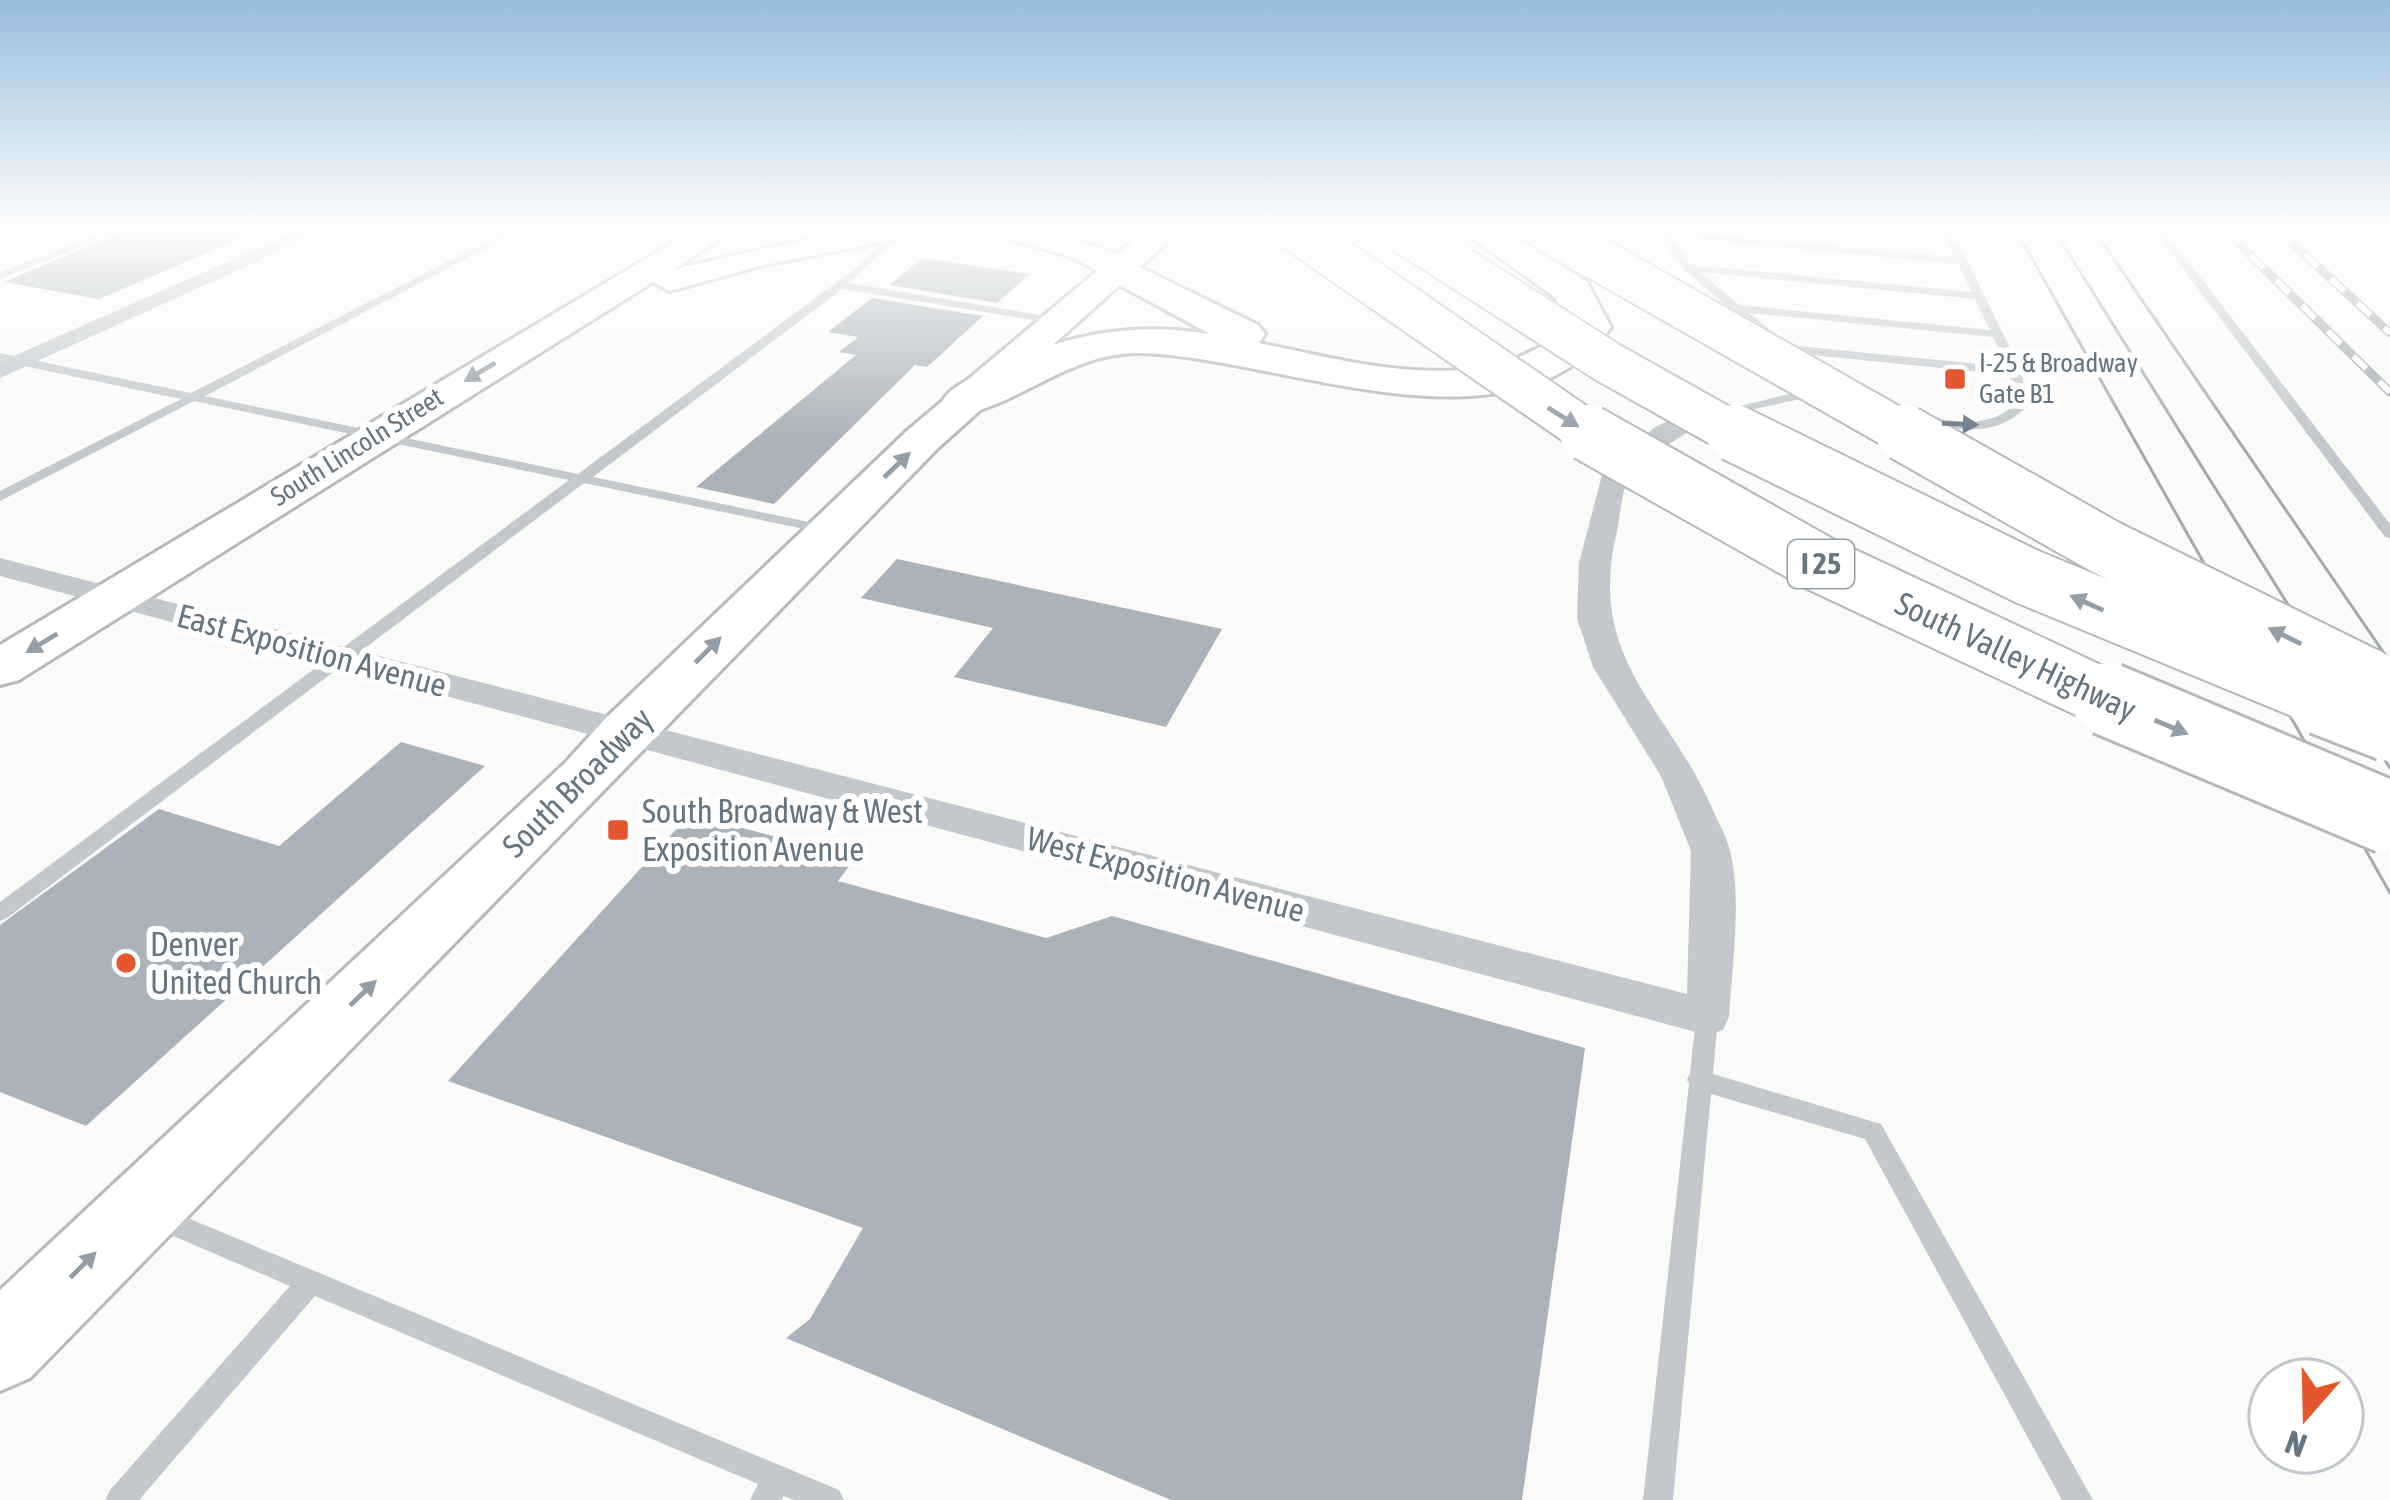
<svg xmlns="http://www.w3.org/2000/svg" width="2390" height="1500" font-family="'Asap Condensed',sans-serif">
<rect width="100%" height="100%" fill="#fafaf8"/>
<path fill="#aab3b9" d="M127,230H260L99,299L4,282Z
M923,258L1030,274L997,303L889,285Z
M872,298L983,316L927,367L915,365L774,504L696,487L856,355L839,352L858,337L828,332Z
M897,559L1222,629L1166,727L954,677L993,628L861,598Z
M401,742L485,766L86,1126L0,1092V925L159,809L279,846Z
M690,814L855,858L838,881L1046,938L1112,916L1585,1048L1522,1500H1171L786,1338L810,1319L863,1228L448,1081Z"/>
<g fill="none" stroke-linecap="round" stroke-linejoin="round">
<defs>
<path id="primary" d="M694,230H732L675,269L847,230H912L907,237L760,266L670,291L653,282L19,680L0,685V645Z
M1001,230H1050L1117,254L1146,230H1181L938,448L30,1378L0,1391V1290L565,763L605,719L908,430L1097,271L1074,258L1006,237Z"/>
<path id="motorway" d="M1461,230H1505L1587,282L1611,327C1515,466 1271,354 1138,353C1073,353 1026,399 966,414L949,410L943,400C953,385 973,378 990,370C1063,335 1130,321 1210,334L1105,277L1099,269L1105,261L1119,257L1258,325L1265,334L1259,343C1353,362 1486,402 1567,327L1556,298Z"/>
</defs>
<use href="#primary" stroke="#b5babe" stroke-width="6"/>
<use href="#motorway" stroke="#b4b9bd" stroke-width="6"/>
<path fill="#c3c8cc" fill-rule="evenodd" d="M110,230H123L0,279V272Z
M509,230H521L205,396L578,474L856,268L881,244L877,230H885L891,245L849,283L1058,318L1064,321L1058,324L842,289L593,477L828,526L835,530L833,533L828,534L584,483L7,918L0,921V902L569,480L194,401L0,501V491L181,399L0,361V353L191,393Z
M1658,230L1955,257L1949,244L1933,230H1944L1958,242L2022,372L2026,407C1997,438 1955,430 1917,422V416L1922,415C1953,422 1987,429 2013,406L2010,375L1782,352L1684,270L1657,233ZM1673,237L1958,264L1972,292L1691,265ZM1700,272L1975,299L1990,330L1739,305ZM1749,313L1993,337L2008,367L1788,345Z
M2154,230H2164L2390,524V538L2385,537Z
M1805,390L1824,397L1818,401L1805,398L1722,416L1716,412Z
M1707,1008L1715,1011L1718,1017L1713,1074L1881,1124L2093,1500H2062L1865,1139L1711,1094L1673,1500H1643L1689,1084L1687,1080L1690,1073L1696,1017L1699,1011Z
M159,1206L839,1490L844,1500H794L784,1496L781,1500H750L758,1484L315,1296L139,1500H105L110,1490L290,1286L150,1226L146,1218L150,1210Z"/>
<path fill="#c3c8cc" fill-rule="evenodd" d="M300,230H326L0,378V362Z
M1688,412L1697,414L1701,420C1682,441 1646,452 1630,477C1621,491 1620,516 1617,531C1586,660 1666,703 1712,808C1718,822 1727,837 1730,851C1742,899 1732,967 1729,1017L1723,1030L1707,1035L0,576V558L1687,994L1691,851L1661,776L1593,667L1577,618L1579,563L1602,475L1655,427Z"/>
<use href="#primary" fill="#fff" fill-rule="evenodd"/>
<use href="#motorway" fill="#fff" fill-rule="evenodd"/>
<path stroke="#a2aab0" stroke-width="3" d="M2016,230L2390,893
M2054,230L2390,768
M2094,230L2390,662"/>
<defs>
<path id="rail" d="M2225,230L2390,392
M2278,230L2390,333"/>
</defs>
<use href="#rail" stroke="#a2aab0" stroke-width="9"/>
<use href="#rail" stroke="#fff" stroke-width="6" stroke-dasharray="18" stroke-linecap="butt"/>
<defs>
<path id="motorway-bridge-far2" d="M1295,230L1593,436
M1401,230L1607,362L1739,436
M1547,230L1909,436"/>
<path id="motorway-bridge-far1" d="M1588,433L1822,565L2114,702
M1734,433L2028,577L2331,702
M1904,433L2107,548L2371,678"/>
<path id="motorway-bridge" d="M2107,699L2390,818
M2323,699L2390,725"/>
</defs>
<use href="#motorway-bridge-far2" stroke="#b4b9bd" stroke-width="46" stroke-linecap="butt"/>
<use href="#motorway-bridge-far1" stroke="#b4b9bd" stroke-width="60" stroke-linecap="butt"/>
<use href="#motorway-bridge" stroke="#b4b9bd" stroke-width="78" stroke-linecap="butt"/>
<use href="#motorway-bridge-far2" stroke="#fff" stroke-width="42"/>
<use href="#motorway-bridge-far1" stroke="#fff" stroke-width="56"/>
<use href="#motorway-bridge" stroke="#fff" stroke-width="72"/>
</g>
<defs><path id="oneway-solid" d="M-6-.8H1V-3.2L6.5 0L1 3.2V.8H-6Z" transform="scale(3)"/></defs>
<g fill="#939fa8">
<use href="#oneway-solid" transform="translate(480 372) rotate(149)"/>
<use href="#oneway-solid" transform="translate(1563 417) rotate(32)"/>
<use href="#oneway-solid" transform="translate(897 465) rotate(-44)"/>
<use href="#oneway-solid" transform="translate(2087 603) rotate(-156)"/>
<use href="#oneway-solid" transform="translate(2285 636) rotate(-154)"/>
<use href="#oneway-solid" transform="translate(42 643) rotate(149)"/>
<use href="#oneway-solid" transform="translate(708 650) rotate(-45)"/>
<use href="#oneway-solid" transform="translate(2171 727) rotate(23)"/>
<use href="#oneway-solid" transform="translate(363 993) rotate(-44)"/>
<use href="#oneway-solid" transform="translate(83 1265) rotate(-45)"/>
</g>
<use fill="#6a7a87" href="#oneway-solid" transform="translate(1960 424) rotate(2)"/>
<linearGradient id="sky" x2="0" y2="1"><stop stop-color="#96bcdc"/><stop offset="0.52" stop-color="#fdfdfc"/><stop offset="1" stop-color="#fdfdfc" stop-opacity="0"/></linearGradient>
<rect width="2390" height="440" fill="url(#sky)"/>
<g fill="#e4572e" stroke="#fff" stroke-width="4.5">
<rect x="1943" y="367" width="24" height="24" rx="6"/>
<rect x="606" y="818" width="24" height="24" rx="6"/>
<circle cx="126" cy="963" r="12"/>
</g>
<g text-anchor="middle" stroke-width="12" stroke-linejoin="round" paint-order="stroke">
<g font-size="27" fill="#657683" stroke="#fff" text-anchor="start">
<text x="1979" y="372">I-25 &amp; Broadway<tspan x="1979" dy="31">Gate B1</tspan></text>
</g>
<g font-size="27" fill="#657683" stroke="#fff">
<text transform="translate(357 447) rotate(-32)" y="9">South Lincoln Street</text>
</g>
<rect fill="#fff" stroke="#939fa8" stroke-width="3" x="1788" y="540" width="66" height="48" rx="9"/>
<g font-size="30" font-weight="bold" fill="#657683">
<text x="1821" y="574">I 25</text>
</g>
<g font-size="33" fill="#657683" stroke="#fff">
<text transform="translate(312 650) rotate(15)" y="12">East Exposition Avenue</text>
<text transform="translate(2016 656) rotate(25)" y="12">South Valley Highway</text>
<text transform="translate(577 782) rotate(-45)" y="12">South Broadway</text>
<text transform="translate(1166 874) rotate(15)" y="12">West Exposition Avenue</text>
</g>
<g font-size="33" fill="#657683" stroke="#fff" text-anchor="start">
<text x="642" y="823">South Broadway &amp; West<tspan x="642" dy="38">Exposition Avenue</tspan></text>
<text x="150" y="956">Denver<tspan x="150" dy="38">United Church</tspan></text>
</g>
</g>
<g transform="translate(2306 1416) rotate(200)"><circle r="57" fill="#ffffff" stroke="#c1c8cd" stroke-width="3"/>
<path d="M0-9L21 45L0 30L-21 45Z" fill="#e4572e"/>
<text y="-18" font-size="33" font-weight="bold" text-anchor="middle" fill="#657683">N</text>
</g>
</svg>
